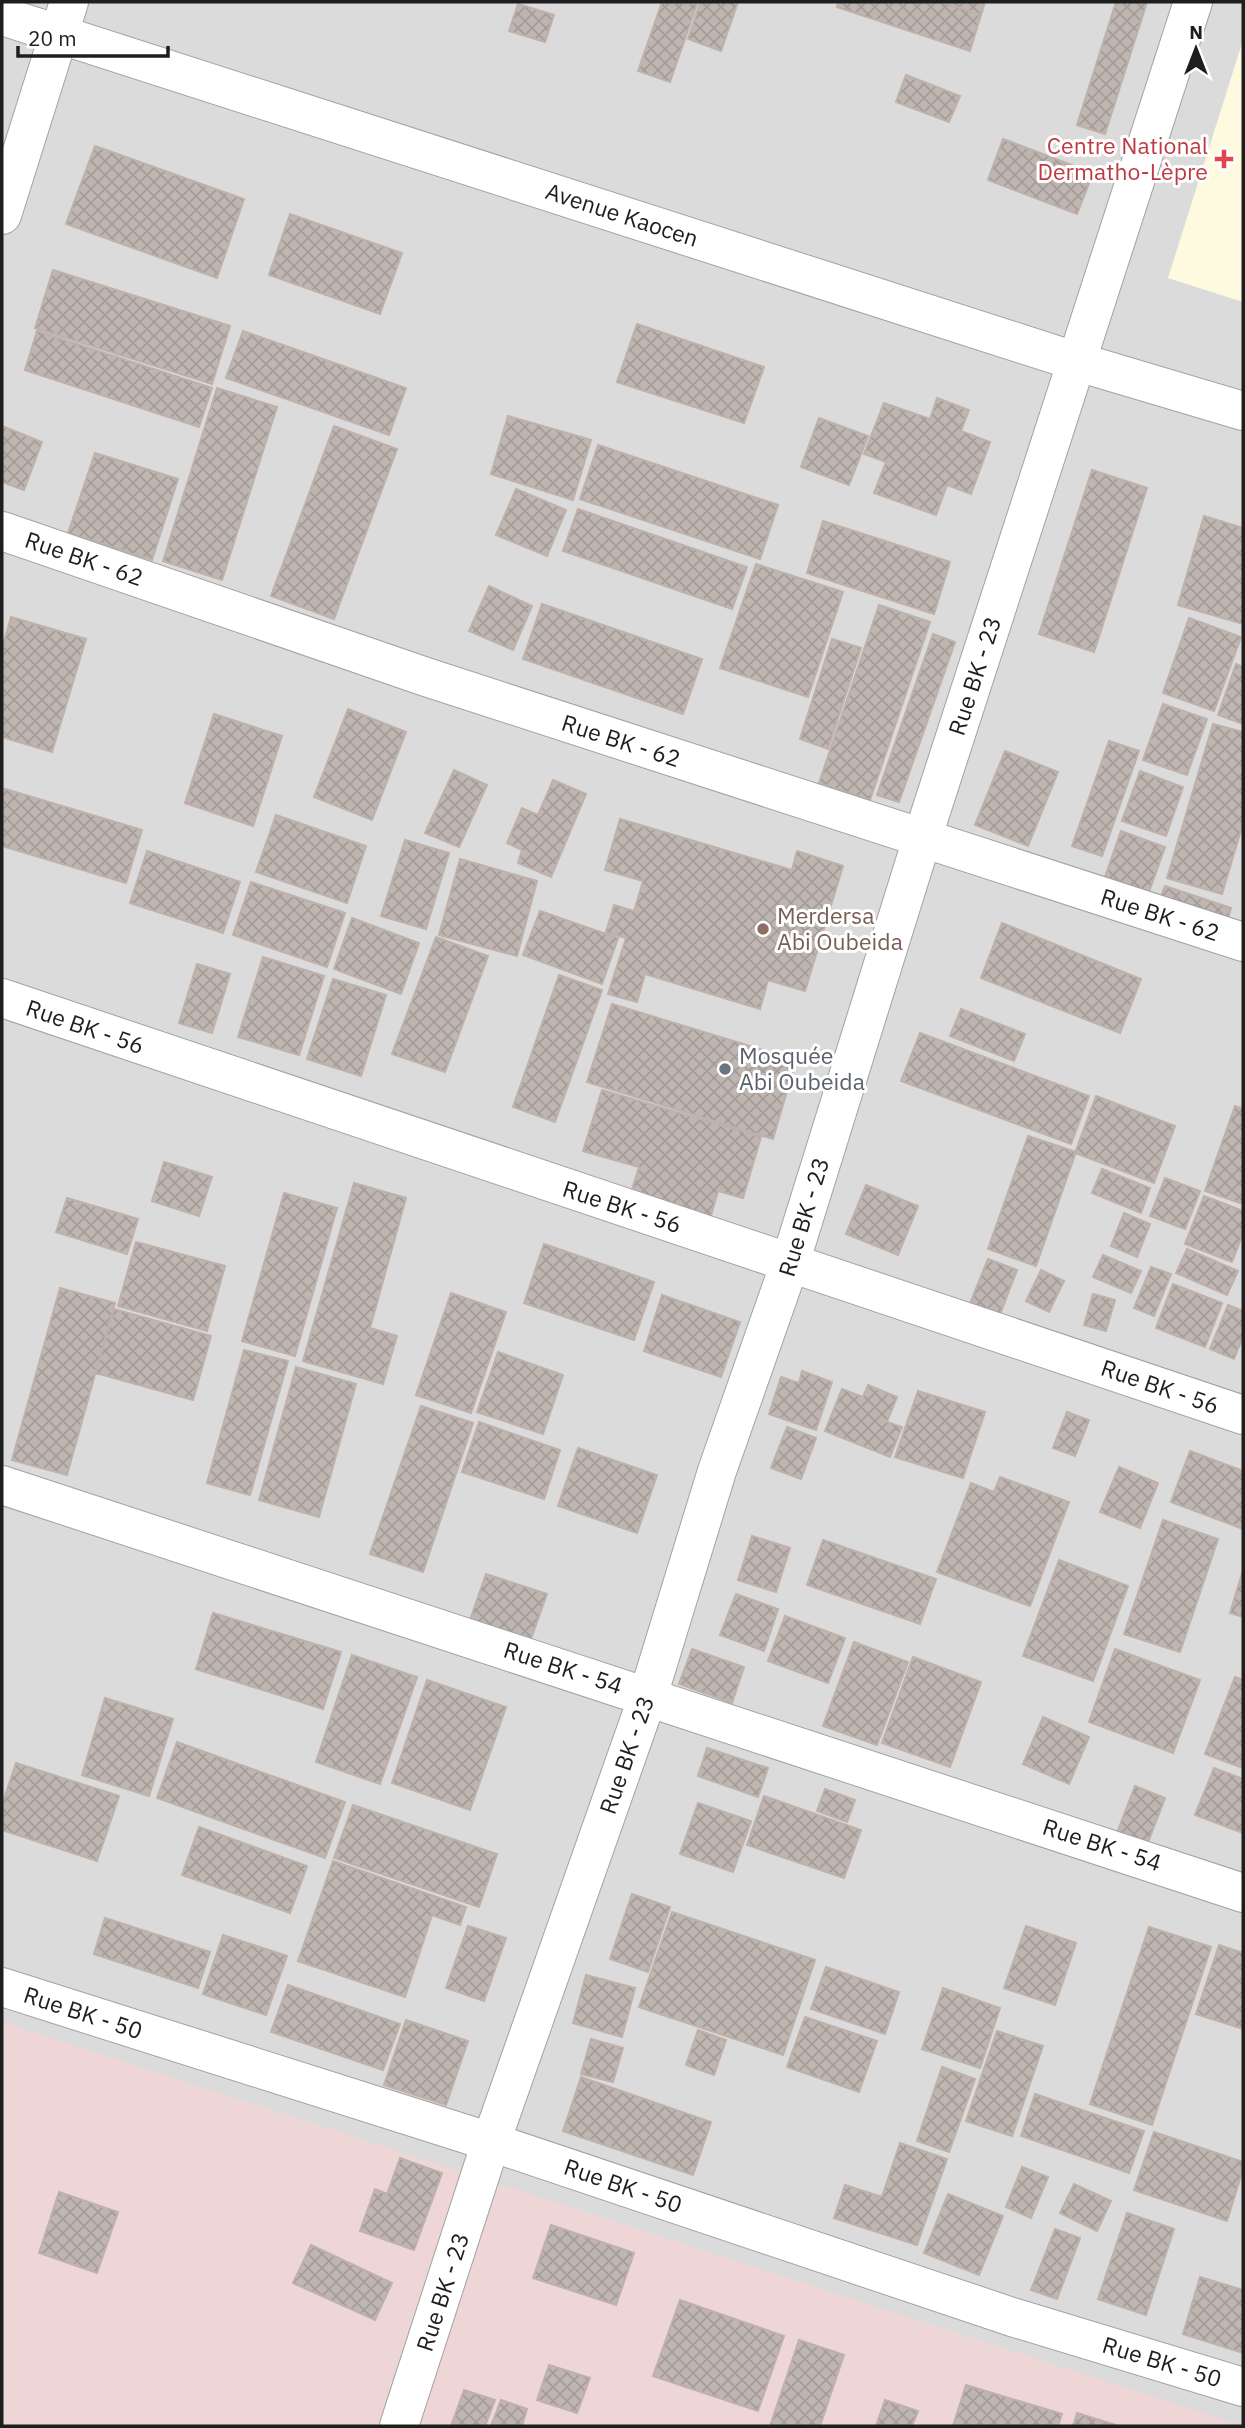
<svg xmlns="http://www.w3.org/2000/svg" width="1245" height="2428" font-family="'IBM Plex Sans',sans-serif">
<defs>
<pattern id="building-cross-hatch" width="8" height="8" patternUnits="userSpaceOnUse" patternTransform="scale(1.75)"><rect width="8" height="8" fill="#bfb6b2"/><path d="M0 0l8 8M0 8l8-8" fill="none" stroke="#a49c99"/></pattern>
</defs>
<rect width="100%" height="100%" fill="#efebe5"/>
<path fill="#dcdbdb" d="M2,2H1243V2426H2Z"/>
<path fill="#eed6d6" d="M2,2022L1243,2426H2Z"/>
<path fill="#fdfae0" d="M1243,40V302L1168,278Z"/>
<path fill="url(#building-cross-hatch)" stroke="#bfb1a9" stroke-width="2" d="M662,2L697,4L670,82L638,71Z
M696,2H738L721,51L688,39L700,3Z
M838,2H942L981,15L970,51L837,7Z
M942,2H985L981,15Z
M1116,2H1147L1105,134L1077,125Z
M518,4L554,15L545,42L509,31Z
M906,75L960,96L949,122L896,102Z
M1003,139L1093,173L1077,214L988,180Z
M95,146L244,199L217,278L66,224Z
M290,214L402,253L380,314L269,275Z
M53,270L230,326L212,384L35,328Z
M637,324L764,367L744,423L617,382Z
M37,331L212,388L199,427L25,370Z
M243,331L406,388L389,435L226,378Z
M217,388L277,407L222,580L163,561Z
M937,398L969,410L961,431L990,442L971,494L947,485L936,515L874,493L886,462L864,454L884,403L930,419Z
M508,416L591,440L573,500L491,474Z
M819,418L868,436L849,485L801,467Z
M2,426L42,442L24,490L2,482Z
M334,426L397,449L334,619L271,596Z
M598,445L778,505L760,559L580,499Z
M95,453L178,479L152,560L68,533Z
M1092,470L1147,488L1094,652L1039,634Z
M516,489L566,510L547,556L496,535Z
M578,509L747,567L732,609L563,551Z
M1204,516L1243,528V624L1178,605Z
M823,521L950,562L934,614L807,573Z
M756,564L843,592L808,697L720,668Z
M489,586L532,606L513,650L469,631Z
M542,604L702,659L683,714L523,659Z
M879,605L930,622L870,800L819,783Z
M11,617L86,639L52,752L2,737V649Z
M1189,618L1241,637L1214,711L1163,693Z
M933,634L955,642L899,802L877,795Z
M832,639L861,648L828,749L800,739Z
M1236,664L1243,667V724L1218,715Z
M1163,704L1207,719L1187,775L1143,760Z
M348,709L406,732L372,820L314,797Z
M214,714L282,736L253,826L185,803Z
M1213,724L1243,732V823L1222,894L1167,878Z
M1109,741L1139,751L1102,856L1072,846Z
M1005,751L1058,772L1028,846L975,825Z
M454,770L487,785L459,847L425,833Z
M1140,771L1183,787L1166,836L1122,821Z
M553,780L586,794L551,877L518,863L522,850L507,843L522,808L538,815Z
M2,788L142,830L126,883L2,846Z
M276,815L366,846L347,903L256,872Z
M620,819L792,870L797,851L843,866L805,991L768,980L760,1009L645,974L637,1002L608,994L626,938L606,932L614,905L634,911L643,881L605,870Z
M1121,831L1165,847L1149,892L1105,877Z
M405,840L449,853L426,929L381,916Z
M147,851L240,882L223,933L130,903Z
M460,859L537,881L517,956L439,935Z
M251,882L345,913L327,967L233,935Z
M1165,886L1231,908L1227,922L1160,899Z
M540,911L618,938L602,984L523,955Z
M352,918L419,943L401,994L334,969Z
M1002,923L1141,979L1120,1033L981,978Z
M436,937L488,956L445,1072L392,1054Z
M263,957L324,976L299,1055L238,1037Z
M197,964L230,974L212,1033L179,1023Z
M559,975L602,990L555,1122L513,1107Z
M333,979L386,995L361,1076L307,1059Z
M612,1004L796,1060L773,1139L587,1082Z
M961,1009L1025,1034L1014,1061L950,1036Z
M920,1033L1089,1096L1071,1144L901,1081Z
M602,1090L761,1137L743,1198L718,1191L710,1219L630,1196L639,1167L583,1151Z
M1096,1096L1175,1126L1154,1183L1075,1153Z
M1235,1106L1243,1109V1204L1205,1191Z
M1028,1136L1076,1152L1036,1266L988,1249Z
M164,1162L212,1177L199,1216L152,1201Z
M1102,1169L1150,1188L1141,1213L1092,1193Z
M1165,1178L1200,1191L1185,1229L1150,1216Z
M354,1183L406,1198L370,1328L397,1336L383,1384L303,1361Z
M866,1185L918,1206L898,1255L846,1234Z
M284,1193L337,1208L295,1356L242,1341Z
M1204,1196L1243,1211V1233L1232,1262L1185,1244Z
M67,1198L138,1219L127,1254L56,1232Z
M1124,1213L1150,1224L1137,1257L1111,1246Z
M136,1242L225,1266L207,1331L118,1306Z
M544,1244L654,1282L634,1340L524,1303Z
M1187,1249L1238,1271L1227,1295L1176,1273Z
M1103,1255L1141,1271L1131,1293L1093,1277Z
M988,1259L1017,1270L999,1317L969,1306Z
M1151,1267L1171,1274L1154,1316L1134,1308Z
M1041,1270L1064,1281L1049,1312L1026,1301Z
M1173,1284L1222,1303L1205,1347L1156,1328Z
M60,1288L115,1303L67,1475L12,1460Z
M451,1293L506,1312L471,1413L416,1395Z
M1093,1294L1115,1300L1106,1331L1084,1325Z
M662,1295L740,1322L721,1377L644,1351Z
M1228,1305L1243,1311V1336L1234,1359L1210,1349Z
M114,1309L211,1336L193,1400L96,1373Z
M244,1350L288,1361L250,1495L207,1483Z
M498,1352L563,1375L543,1434L477,1412Z
M296,1367L356,1384L319,1517L259,1500Z
M802,1371L832,1382L816,1430L769,1414L781,1377L799,1383Z
M868,1385L897,1397L887,1422L902,1427L890,1457L825,1431L842,1389L863,1397Z
M918,1391L985,1412L963,1478L895,1457Z
M421,1406L473,1423L423,1572L370,1554Z
M1067,1412L1089,1420L1075,1456L1053,1448Z
M479,1422L560,1450L544,1499L462,1472Z
M787,1427L816,1438L801,1479L771,1468Z
M578,1448L657,1475L637,1533L558,1506Z
M1190,1451L1243,1471V1529L1171,1502Z
M1119,1467L1158,1483L1140,1528L1100,1512Z
M1000,1477L1069,1502L1030,1606L937,1572L971,1483L994,1492Z
M1163,1520L1218,1539L1180,1652L1124,1634Z
M752,1536L790,1548L776,1592L738,1580Z
M823,1540L936,1579L920,1624L807,1585Z
M1059,1560L1128,1586L1093,1681L1023,1656Z
M1243,1570V1617L1230,1613Z
M486,1574L547,1594L528,1647L468,1626Z
M736,1594L778,1609L764,1651L720,1635Z
M213,1613L341,1652L323,1709L196,1669Z
M785,1616L845,1638L828,1683L768,1661Z
M854,1642L908,1662L877,1745L823,1726Z
M692,1649L744,1667L732,1703L679,1684Z
M1115,1649L1200,1680L1173,1753L1089,1722Z
M352,1655L417,1677L380,1784L316,1762Z
M913,1657L981,1682L950,1767L882,1743Z
M1235,1677L1243,1680V1768L1205,1754Z
M427,1680L506,1707L470,1810L392,1783Z
M105,1698L173,1719L149,1796L82,1775Z
M1043,1717L1089,1737L1069,1784L1023,1764Z
M177,1742L345,1802L325,1858L157,1798Z
M707,1748L768,1768L758,1797L698,1776Z
M16,1763L119,1796L97,1861L2,1830V1805Z
M1214,1768L1243,1779V1833L1195,1815Z
M1135,1786L1165,1798L1147,1845L1117,1833Z
M825,1789L855,1800L847,1822L817,1811Z
M764,1796L861,1830L844,1878L747,1845Z
M698,1803L751,1821L733,1872L680,1854Z
M353,1805L497,1854L479,1907L334,1858Z
M199,1827L307,1866L290,1913L182,1875Z
M333,1861L466,1907L460,1925L432,1915L405,1997L298,1961Z
M632,1894L670,1907L648,1972L610,1959Z
M672,1912L815,1960L783,2055L639,2007Z
M105,1918L210,1952L198,1988L94,1954Z
M468,1926L506,1938L484,2001L446,1988Z
M1026,1926L1076,1943L1055,2005L1004,1988Z
M1149,1927L1211,1947L1152,2125L1090,2104Z
M223,1935L287,1956L266,2015L203,1994Z
M1219,1945L1243,1953V2029L1196,2014Z
M826,1967L899,1992L885,2034L811,2009Z
M586,1975L635,1988L622,2037L573,2023Z
M288,1985L400,2024L383,2070L271,2032Z
M943,1988L1000,2008L980,2068L922,2049Z
M805,2017L877,2041L859,2092L787,2067Z
M406,2020L468,2041L446,2105L384,2085Z
M698,2030L726,2040L714,2075L686,2065Z
M997,2031L1043,2046L1012,2136L966,2121Z
M591,2039L623,2048L613,2082L581,2074Z
M942,2067L975,2079L949,2152L917,2141Z
M581,2077L711,2122L693,2175L563,2131Z
M1035,2094L1144,2131L1129,2173L1021,2136Z
M1154,2132L1243,2162V2169L1227,2221L1134,2190Z
M900,2143L947,2159L917,2245L834,2218L845,2185L882,2197Z
M400,2158L442,2173L414,2250L360,2231L375,2189L387,2194Z
M1022,2167L1048,2177L1031,2218L1006,2207Z
M1074,2184L1111,2201L1097,2231L1060,2213Z
M59,2192L118,2212L97,2273L39,2253Z
M948,2194L1003,2216L979,2275L924,2253Z
M1127,2213L1174,2229L1146,2315L1098,2299Z
M551,2225L634,2253L616,2305L533,2278Z
M1055,2229L1080,2238L1057,2299L1031,2290Z
M311,2245L392,2283L375,2320L293,2283Z
M1200,2277L1243,2290V2353L1183,2334Z
M680,2300L784,2336L758,2411L653,2376Z
M799,2340L844,2355L820,2426H770Z
M549,2365L590,2378L577,2413L537,2400Z
M966,2385L1062,2414L1058,2426H953Z
M464,2390L495,2400L485,2426H451Z
M501,2400L527,2409L522,2426H491Z
M885,2400L918,2411L912,2426H876Z
M1077,2413L1119,2426H1073Z"/>
<g fill="none" stroke-linecap="round" stroke-linejoin="round">
<defs>
<path id="minor" d="M2,16L1078,362L1243,411
M2,215L69,2
M2,531L426,677L1243,942
M2,998L1243,1415
M2,1485L1243,1893
M2,1987L491,2142L1012,2317L1243,2387
M399,2426L491,2142L648,1696L717,1471L790,1263L922,839L1193,2"/>
</defs>
<use href="#minor" stroke="#a2a2a2" stroke-width="40"/>
<use href="#minor" stroke="#fff" stroke-width="38"/>
</g>
<path fill="#e0444e" stroke="#fff" stroke-width="2.5" d="M1220.5 148.5h7v7h7v7h-7v7h-7v-7h-7v-7h7z"/>
<circle fill="#8d6e63" stroke="#fff" stroke-width="2.5" cx="763" cy="929" r="7"/>
<circle fill="#6b7280" stroke="#fff" stroke-width="2.5" cx="725" cy="1069" r="7"/>
<g text-anchor="middle" stroke-width="6" stroke-linejoin="round" paint-order="stroke">
<g font-size="23" fill="#be3a42" stroke="#fff" text-anchor="end">
<text x="1208" y="154">Centre National<tspan x="1208" dy="26">Dermatho-Lèpre</tspan></text>
</g>
<g font-size="23" fill="#1e1e1e" stroke="#fff">
<text transform="translate(622 215) rotate(18)" y="8">Avenue Kaocen</text>
<text transform="translate(84 559) rotate(19)" y="8">Rue BK - 62</text>
<text transform="translate(975 676) rotate(-72)" y="8">Rue BK - 23</text>
<text transform="translate(621 741) rotate(18)" y="8">Rue BK - 62</text>
<text transform="translate(1160 915) rotate(18)" y="8">Rue BK - 62</text>
<text transform="translate(85 1027) rotate(19)" y="8">Rue BK - 56</text>
<text transform="translate(622 1207) rotate(18)" y="8">Rue BK - 56</text>
<text transform="translate(804 1217) rotate(-73)" y="8">Rue BK - 23</text>
<text transform="translate(1160 1387) rotate(19)" y="8">Rue BK - 56</text>
<text transform="translate(563 1668) rotate(18)" y="8">Rue BK - 54</text>
<text transform="translate(627 1755) rotate(-71)" y="8">Rue BK - 23</text>
<text transform="translate(1102 1845) rotate(18)" y="8">Rue BK - 54</text>
<text transform="translate(83 2013) rotate(18)" y="8">Rue BK - 50</text>
<text transform="translate(623 2186) rotate(19)" y="8">Rue BK - 50</text>
<text transform="translate(443 2292) rotate(-72)" y="8">Rue BK - 23</text>
<text transform="translate(1162 2362) rotate(17)" y="8">Rue BK - 50</text>
</g>
<g font-size="23" fill="#785e54" stroke="#fff" text-anchor="start">
<text x="777" y="924">Merdersa<tspan x="777" dy="26">Abi Oubeida</tspan></text>
</g>
<g font-size="23" fill="#5b616d" stroke="#fff" text-anchor="start">
<text x="739" y="1064">Mosquée<tspan x="739" dy="26">Abi Oubeida</tspan></text>
</g>
</g>
<rect width="1245" height="2428" fill="none" stroke="#1e1e1e" stroke-width="7"/>
<g transform="translate(1196 49)" stroke="#ffffff" stroke-width="5" paint-order="stroke">
<path d="M0-5L12 26L0 18L-12 26Z" fill="#1e1e1e"/>
<text y="-10" font-size="19" font-weight="bold" text-anchor="middle" fill="#1e1e1e">N</text>
</g>
<path d="M18 46v10h150v-10" fill="none" stroke="#1e1e1e" stroke-width="3.5"/>
<text x="28" y="46" font-size="21" fill="#1e1e1e" stroke="#ffffff" stroke-width="5" paint-order="stroke">20 m</text>
</svg>
